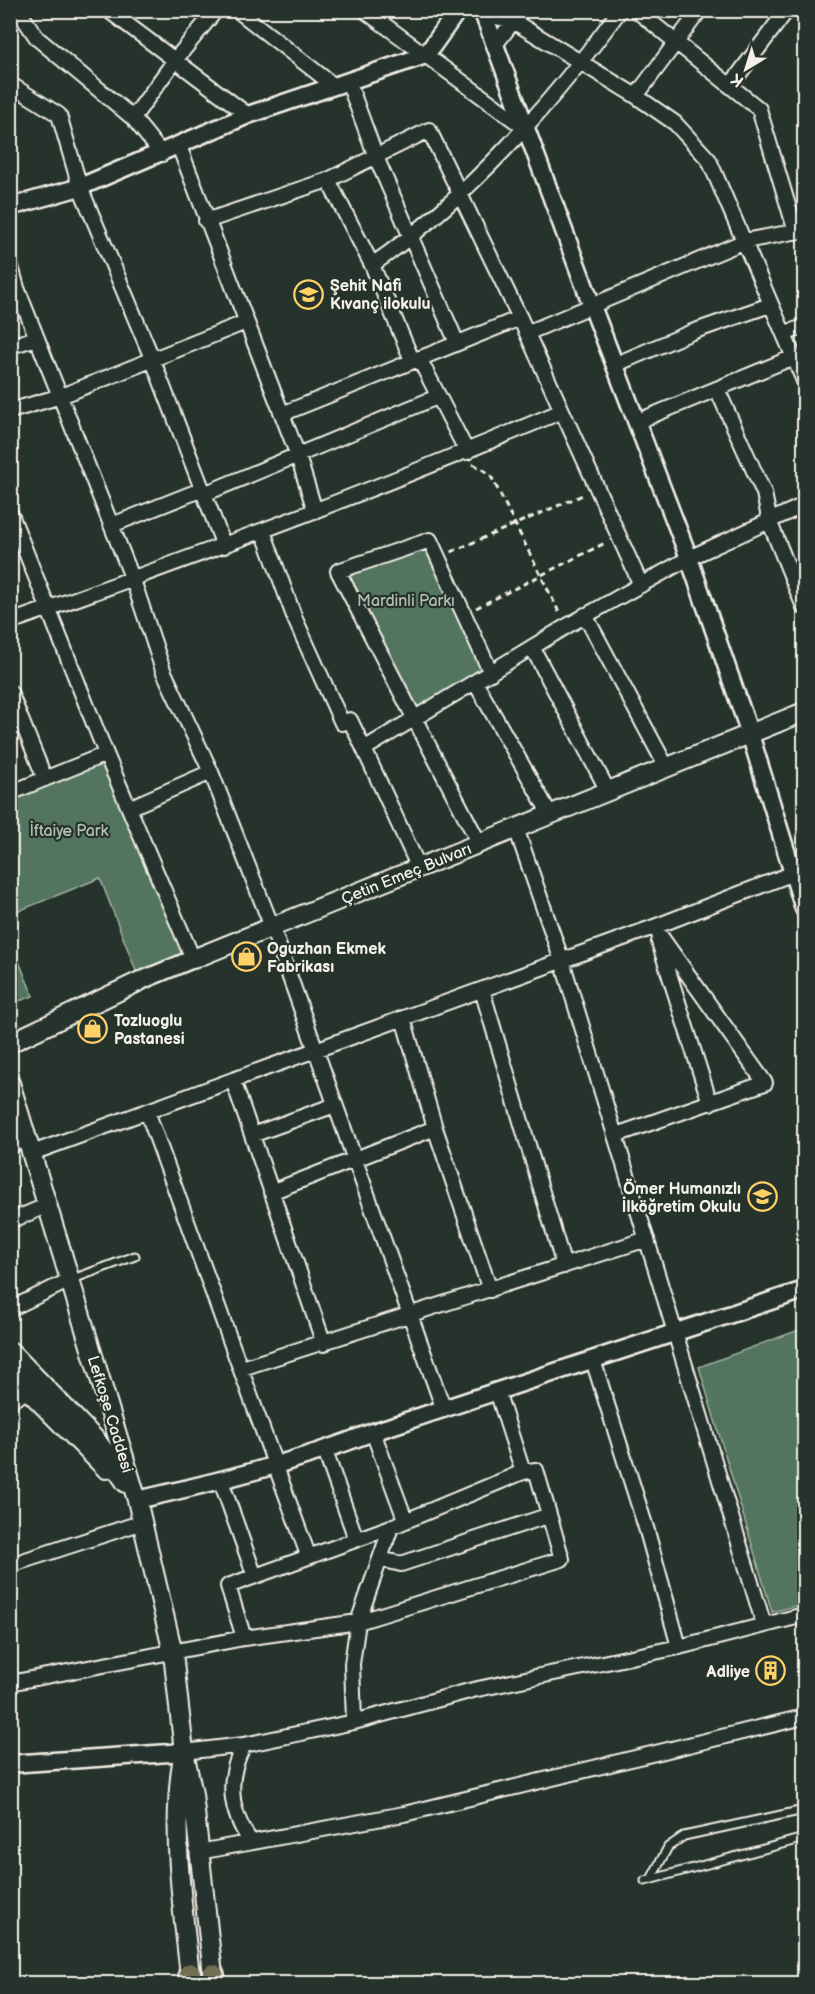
<svg xmlns="http://www.w3.org/2000/svg" width="815" height="1994" font-family="'Balsamiq Sans',sans-serif">
<rect width="100%" height="100%" fill="#26332d"/>
<filter id="ink" filterUnits="userSpaceOnUse"><feTurbulence type="fractalNoise" baseFrequency=".0167" numOctaves="2"/><feDisplacementMap in="SourceGraphic" scale="12" xChannelSelector="R" yChannelSelector="G"/><feConvolveMatrix kernelMatrix="1 2 1 2 8 2 1 2 1" color-interpolation-filters="sRGB"/></filter>
<g filter="url(#ink)">
<path fill="#53745e" stroke="#a4b2a3" stroke-width="1.5" d="M430,540L491,673L413,718L339,571Z
M106,754L193,959L140,981L100,878L11,914V793Z
M10,939L33,996L11,1004H10Z
M804,1328V1604L772,1612L699,1367Z"/>
<g fill="none" stroke-linecap="round" stroke-linejoin="round">
<defs>
<path id="service" d="M70,1280L135,1256
M651,1879L668,1847L684,1836L804,1810
M645,1881L804,1838"/>
<path id="minor" d="M18,10L37,38L133,118L162,154
M108,10L248,115
M237,10L333,85
M364,10L525,128
M636,10L759,109L796,232
M484,14L513,21L636,96L675,123L709,160L804,381
M495,45L522,10
M348,81L376,157L457,343
M10,84L59,115L80,187L152,358L224,546
M730,86L787,10
M636,96L700,10
M133,118L175,60L216,10
M179,146L297,453L315,511
M328,180L372,265L412,360
M206,221L328,180L429,130L520,318L641,585
M10,263L17,288L133,580L163,670L211,772L272,927L444,1410
M372,265C469,198 550,105 620,10
M527,333L745,241L804,230
M785,333L804,327
M10,346L37,338
M419,358L467,452
M614,365L692,332L770,305
M717,389L764,493L770,523L804,607
M10,411L61,396L246,322
M282,414L520,318
M636,422L794,357
M204,494L437,397
M10,512L106,754L193,959
M112,525L203,489
M263,531L295,619L342,723L350,720L364,749L567,626L689,558L804,505
M585,615L667,768
M10,622C196,557 381,488 562,411
M532,647L608,791
M475,682L551,816
M10,692L45,779
M364,749L419,868
M10,793L106,754
M129,808L211,772
M516,828L562,961L764,1625
M479,843L338,571L430,540L491,673
M659,942L710,1103
M482,990L564,1266
M403,1018L435,1128L490,1290
M233,1080L324,1344
M147,1111L308,1555
M252,1135L335,1105
M616,1135L765,1083L654,927
M10,1146L27,1137
M32,1153L654,927L804,869
M271,1192L435,1128
M10,1221L48,1205
M10,1309L70,1280
M593,1360L647,1531L679,1647
M242,1368L647,1239
M10,1401L28,1391
M373,1432L405,1519
M325,1451L356,1539
M221,1481L254,1574
M380,1559L401,1564L547,1516
M10,1565L143,1522
M244,1638L228,1586L391,1527L523,1472
M10,1683L244,1638L358,1622L562,1559L536,1470L523,1472L497,1391
M354,1722L352,1664L358,1622L391,1527
M244,1745C226,1778 229,1811 251,1842
M184,1752L244,1745L354,1722L473,1690L679,1647L804,1615
M199,1852L404,1814L804,1717"/>
<path id="tertiary" d="M482,10L592,306L689,558L750,734L804,909
M10,207L80,187L248,115L426,55L458,10
M140,981L193,959
M137,1500C217,1482 297,1462 373,1432L804,1290
M10,1764L184,1752"/>
<path id="secondary" d="M193,959L804,712
M10,1043L140,981
M10,1083L137,1500L173,1653L184,1752L193,1794L214,1984
M10,1351L97,1441L126,1483
M10,1372L106,1469
M182,1762C171,1835 183,1911 191,1984"/>
<path id="primary" d="M213,1975L215,1984
M189,1984L190,1974"/>
</defs>
<use href="#service" stroke="#f4f1e8" stroke-width="11"/>
<use href="#minor" stroke="#f4f1e8" stroke-width="18"/>
<use href="#tertiary" stroke="#f4f1e8" stroke-width="21"/>
<use href="#secondary" stroke="#f4f1e8" stroke-width="22"/>
<use href="#primary" stroke="#f4f1e8" stroke-width="26"/>
<path stroke="#f4f1e8" stroke-width="3" stroke-dasharray="6 4.5" stroke-linecap="butt" d="M473,464L490,474L560,614
M451,552L585,494
M476,608L607,542"/>
<use href="#service" stroke="#26332d" stroke-width="7"/>
<use href="#minor" stroke="#26332d" stroke-width="14"/>
<use href="#tertiary" stroke="#26332d" stroke-width="16"/>
<use href="#secondary" stroke="#26332d" stroke-width="18"/>
<use href="#primary" stroke="#726e52" stroke-width="21"/>
</g>
</g>
<defs>
<symbol id="school-ring" viewBox="-11 -11 22 22"><circle r="9.5" fill="#26332d" stroke="#ffd166" stroke-width="1.5"/><path d="M0-5L7-2L0 1L-7-2ZM-4 1L0 2.5L4 1V4Q0 6-4 4Z" fill="#ffd166"/></symbol>
<symbol id="shop-ring" viewBox="-11 -11 22 22"><circle r="9.5" fill="#26332d" stroke="#ffd166" stroke-width="1.5"/><path d="M-5-2.5h2.3a2.7 3.5 0 0 1 5.4 0H5L5.5 6h-11ZM-1.5-2.5h3a1.5 2.3 0 0 0-3 0Z" fill="#ffd166"/></symbol>
<symbol id="building-ring" viewBox="-11 -11 22 22"><circle r="9.5" fill="#26332d" stroke="#ffd166" stroke-width="1.5"/><path d="M-4-6H4V6H1V3H-1V6H-4ZM-2.5-4.3h1.7v1.8h-1.7ZM.8-4.3h1.7v1.8H.8ZM-2.5-1h1.7V.8h-1.7ZM.8-1h1.7V.8H.8Z" fill="#ffd166"/></symbol>
</defs>
<g fill-rule="evenodd">
<use href="#school-ring" x="292" y="278" width="33" height="33"/>
<use href="#shop-ring" x="230" y="940" width="33" height="33"/>
<use href="#shop-ring" x="76" y="1012" width="33" height="33"/>
<use href="#school-ring" x="746" y="1180" width="33" height="33"/>
<use href="#building-ring" x="754" y="1654" width="33" height="33"/>
</g>
<g text-anchor="middle" stroke-width="4.5" stroke-linejoin="round" paint-order="stroke">
<g font-size="16" font-weight="bold" fill="#f4f1e8" stroke="#26332d" text-anchor="start">
<text x="330" y="291">Şehit Nafi<tspan x="330" dy="18">Kıvanç ilokulu</tspan></text>
<text x="267" y="954">Oguzhan Ekmek<tspan x="267" dy="18">Fabrikası</tspan></text>
<text x="114" y="1026">Tozluoglu<tspan x="114" dy="18">Pastanesi</tspan></text>
<text x="741" y="1194" text-anchor="end">Ömer Humanızlı<tspan x="741" dy="18">İlköğretim Okulu</tspan></text>
<text x="750" y="1677" text-anchor="end">Adliye</text>
</g>
<g font-size="16" fill="#b4bfb1" stroke="#26332d">
<text x="406" y="606">Mardinli Parkı</text>
<text x="69" y="836">İftaiye Park</text>
</g>
<g font-size="16" fill="#f4f1e8" stroke="#26332d">
<text transform="translate(406 873) rotate(-22)" y="6">Çetin Emeç Bulvarı</text>
<text transform="translate(111 1414) rotate(73)" y="6">Lefkoşe Caddesi</text>
</g>
</g>
<rect width="815" height="1994" fill="none" stroke="#26332d" stroke-width="36"/>
<rect x="18" y="18" width="779" height="1958" fill="none" stroke="#f4f1e8" stroke-width="2" filter="url(#ink)"/>
<g transform="translate(746 69) rotate(218)" stroke="#26332d" stroke-width="4.5" paint-order="stroke">
<path d="M0-4.5L10 22L0 15L-10 22Z" fill="#f4f1e8"/>
<text y="-9" font-size="16" font-weight="bold" text-anchor="middle" fill="#f4f1e8">K</text>
</g>
</svg>
